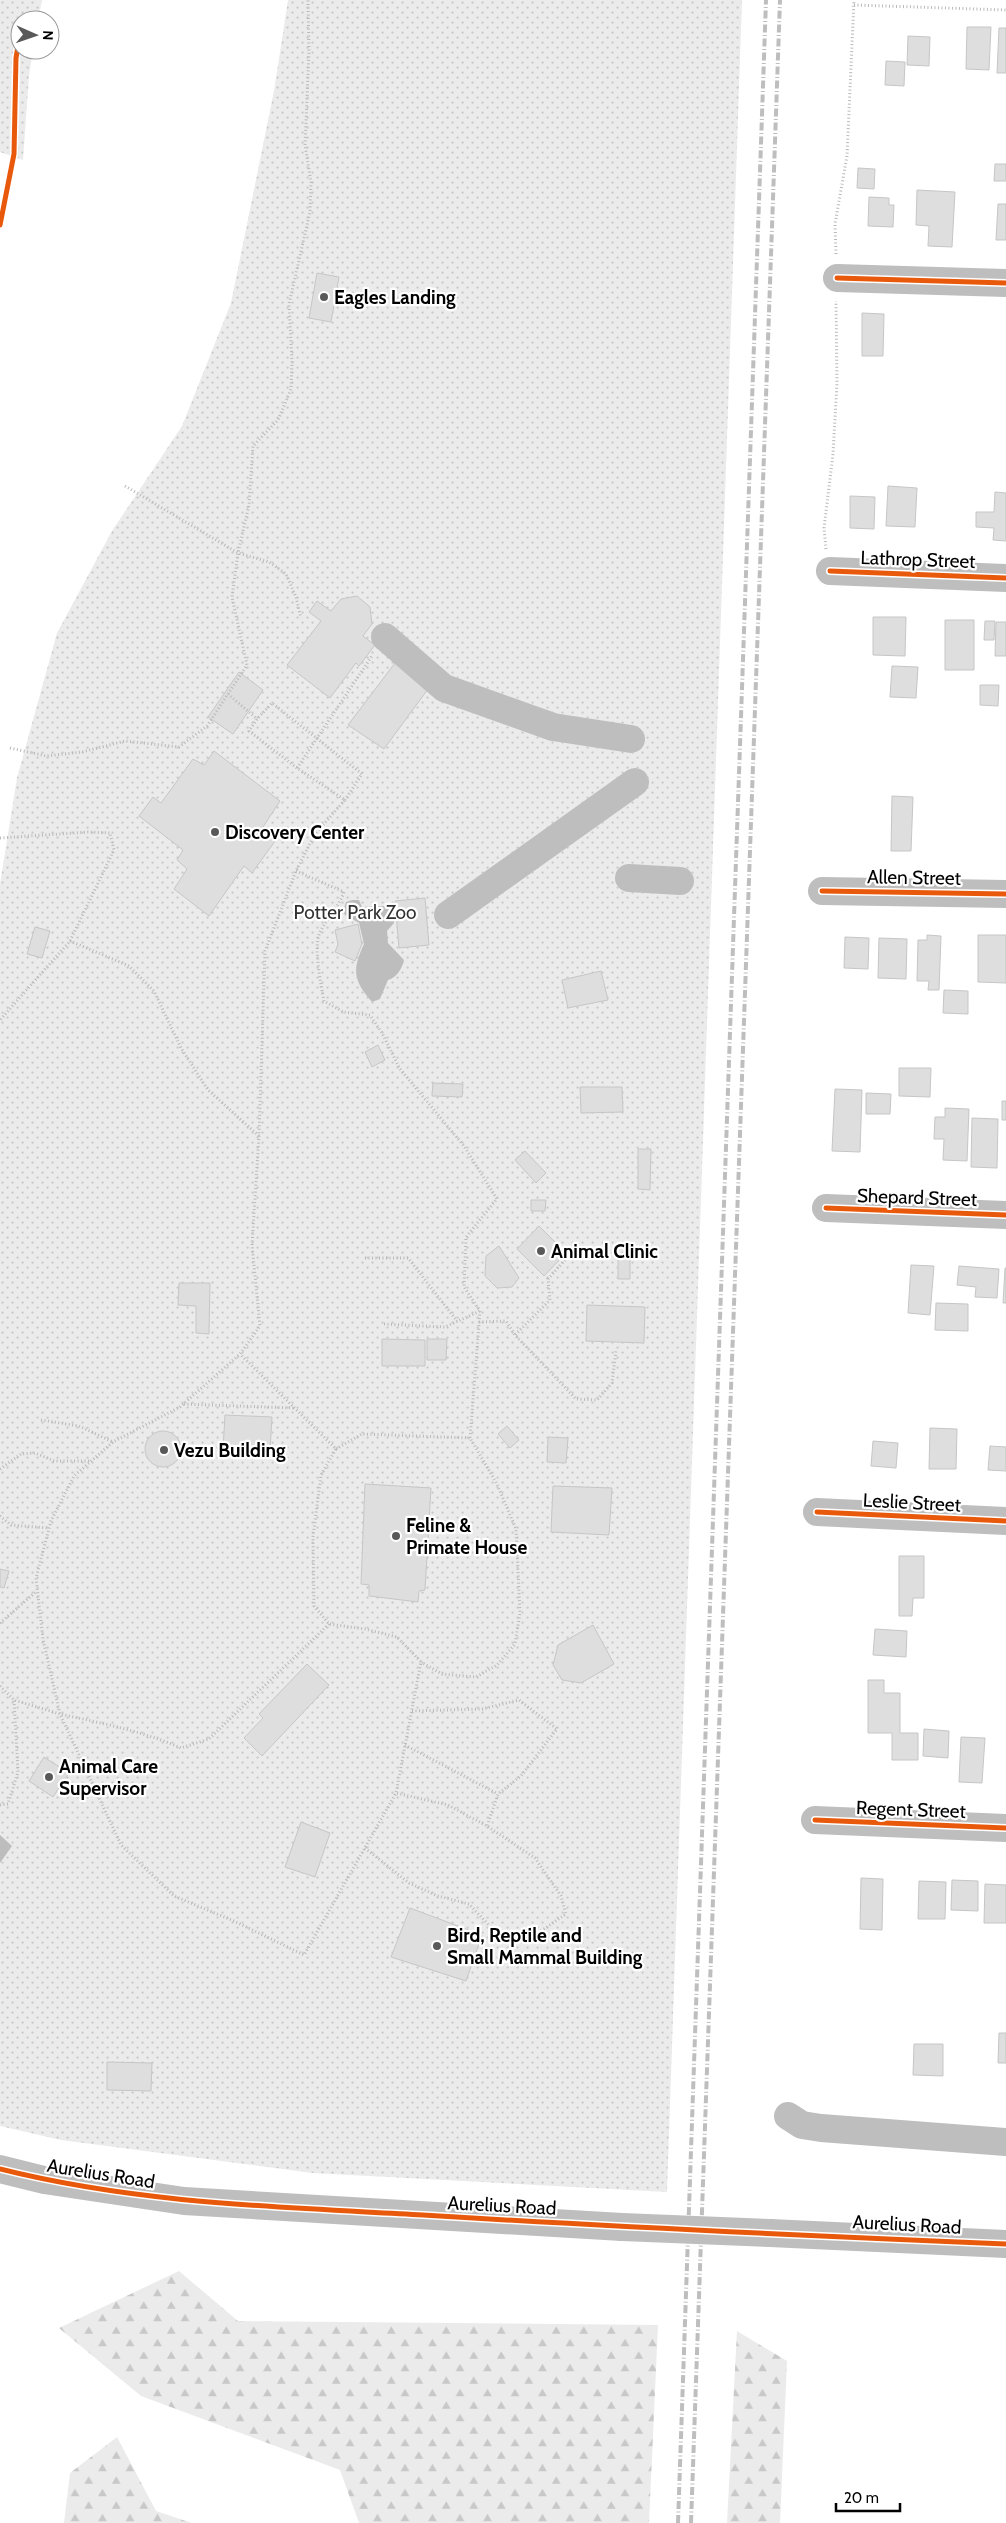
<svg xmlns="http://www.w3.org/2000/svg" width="1006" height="2523" font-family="Cabin,sans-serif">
<defs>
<pattern id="forest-firs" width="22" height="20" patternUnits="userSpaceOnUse" patternTransform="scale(1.25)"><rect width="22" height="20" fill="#ebebeb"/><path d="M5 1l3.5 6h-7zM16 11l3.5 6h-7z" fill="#c8c8c8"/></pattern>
<pattern id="park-dots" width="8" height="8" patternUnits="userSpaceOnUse" patternTransform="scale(1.25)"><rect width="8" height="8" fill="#ebebeb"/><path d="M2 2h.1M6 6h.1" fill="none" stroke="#c8c8c8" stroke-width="1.8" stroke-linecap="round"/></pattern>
</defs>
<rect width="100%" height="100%" fill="#fff"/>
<path fill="url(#forest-firs)" d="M179,2271L238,2321L658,2325L649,2523H359L340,2470L141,2396L59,2328Z
M737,2331L787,2361L780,2523H727Z
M117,2437L156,2511L192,2523H64L70,2473Z"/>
<path fill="url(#park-dots)" d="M0,0H42L38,20H20V50H33L29,76L23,160L0,152Z
M288,0H742L667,2192L313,2173L61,2140L0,2126V884L17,778L57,633L112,531L182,426L231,303L274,91Z"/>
<path fill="#bdbdbd" d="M352,900H359L362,907L383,906L394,909V923L387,931L388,943L404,960C402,969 397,977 388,980L380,999L372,1002C353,980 352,970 364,944L359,923L345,915L343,911L346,902Z
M0,1835L12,1846L0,1863Z"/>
<path fill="#dedede" stroke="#c6c6c6" d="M967,27H991L989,70L966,69Z
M999,28H1006V73H997Z
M908,36L930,37L929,66L907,65Z
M886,61L905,62L904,86L885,85Z
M995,164H1006V181H994Z
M858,168L875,169L874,189L857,188Z
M917,190L955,192L952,247L928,246L929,226L916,225Z
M869,197L889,198V205H894L893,227L868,226Z
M998,204H1006V240H996Z
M317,273L339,277L331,322L309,318Z
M862,313L884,314L883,356H862Z
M888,486L917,488L915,527L886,526Z
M995,492L1006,493V541L993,540L994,528L976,527V512H994Z
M850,496L875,497L874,529L850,528Z
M357,596L370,607L372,624L363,636L375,645L359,666L356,663L330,698L287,665L321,621L309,612L317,601L331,611L341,599Z
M873,617H906L905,656L873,655Z
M945,620H974V670H945Z
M985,621H995L994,640H984Z
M996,622H1006V656H995Z
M398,659L431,685L384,749L348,725Z
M892,666L918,667L916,698L890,697Z
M239,672L263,690L233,734L208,717Z
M980,685H999L998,706L980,705Z
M214,751L280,801L263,827L278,837L252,873L244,866L209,916L174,889L187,869L177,860L183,850L139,816L153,797L161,803L193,759L204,765Z
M892,796L913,797L911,851H891Z
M425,898L429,945L399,948L395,901Z
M358,924L362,944L355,961L335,952L338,944L335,930Z
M35,927L50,931L42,958L27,954Z
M927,935L941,936L939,990H928L929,981H917L918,940H927Z
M978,935H1006V983L978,982Z
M845,937L869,938L868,969L844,968Z
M879,938L907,939L906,979L878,978Z
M601,971L608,1000L568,1008L562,980Z
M944,990L968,991V1014L943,1013Z
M378,1045L385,1060L372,1067L365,1052Z
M899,1068H931L930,1097L899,1096Z
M433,1083L463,1084L462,1097L432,1096Z
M580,1087H622L623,1112L581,1113Z
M835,1089L862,1090L860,1152L832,1151Z
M866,1093L891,1094L890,1114H866Z
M1002,1101H1006V1120H1002Z
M945,1108L969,1109L967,1161L943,1160L944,1139H934L935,1117H945Z
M972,1118L998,1119L997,1168L971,1167Z
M638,1149H651L650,1190L638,1189Z
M525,1151L546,1173L536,1183L515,1160Z
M531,1200H546L545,1211H531Z
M539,1226L566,1253L544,1276L517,1249Z
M499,1246L519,1278L512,1287L497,1288L485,1276L486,1256Z
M618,1254H630V1279H618Z
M911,1265L934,1266L930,1315L908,1313Z
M959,1266L999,1269L997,1298L975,1297L976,1287L957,1285Z
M1005,1268H1006V1303H1003Z
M179,1283H210L209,1334L196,1333V1306L178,1305Z
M936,1303L968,1304V1331L935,1330Z
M587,1305L645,1307L644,1343L586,1341Z
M382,1339L425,1340V1366H382Z
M427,1339H447L446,1360H427Z
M225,1415L272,1417L270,1451L223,1449Z
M507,1426L519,1440L510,1448L498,1434Z
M930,1428L957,1429L956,1469H929Z
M145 1449a18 18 0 1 1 36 0a18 18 0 1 1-36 0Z
M548,1437L568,1438L566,1463L547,1462Z
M873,1441L898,1443L896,1468L871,1466Z
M990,1446L1006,1447V1471L988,1470Z
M365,1484L431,1488L425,1590L419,1591L418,1602L369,1596V1585L361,1584Z
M553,1486L612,1488L609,1535L551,1532Z
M899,1556H924V1598H913L912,1616H899Z
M0,1569L9,1571L4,1588L0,1587Z
M593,1625L614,1664L581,1683L562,1680L553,1665L558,1645Z
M875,1629L907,1631L906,1657L873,1655Z
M307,1664L329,1685L262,1756L244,1738L263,1718L259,1714Z
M868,1680H884V1693H900V1733H918V1760H892V1733H868Z
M924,1729L949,1731L948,1758L923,1756Z
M961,1737L985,1738L982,1783L959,1782Z
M44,1757L69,1773L53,1797L29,1781Z
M301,1822L330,1833L315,1877L285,1867Z
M861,1878L883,1879L882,1930L860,1929Z
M952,1880L978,1881V1911L951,1910Z
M919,1881L946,1882L945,1919H918Z
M985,1884L1006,1885V1923H984Z
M410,1908L482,1935L466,1981L391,1957Z
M999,2033H1006V2063H998Z
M914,2044H943V2076L913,2075Z
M107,2062L152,2063L151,2091L107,2090Z"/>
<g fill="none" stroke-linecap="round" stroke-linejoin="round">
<path stroke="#b9b9b9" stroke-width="3" stroke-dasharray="1 2.5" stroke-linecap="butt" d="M854,5L1006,10
M836,254L835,224L847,156L854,0
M125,486L238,553L269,562L286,574L296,597L301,618
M826,549L824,528L833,454L837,383L836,301
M228,694L257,719
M10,748L46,756L82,752L125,741L179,747L207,726L247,665L232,597L238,553L249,505L253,446L278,420L291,389L292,362L289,304L310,212L311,182L305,145L309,52L308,0
M297,768L372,656
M0,838L88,832L110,833L114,850L70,941L0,1020
M296,871L344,892C338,909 324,921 319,935C314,949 321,986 324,1001L343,1012L370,1015L382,1033L400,1069L464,1146L497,1199L466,1237L464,1287L480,1311L470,1438
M70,941L129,966L154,991L181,1048L208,1090L259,1136
M365,1258H408L457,1321
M565,1260L548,1279L550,1300L515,1335L576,1399L597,1400L612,1383L616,1351
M479,1322L506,1321L515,1335
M384,1324L445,1327L480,1311
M184,1404L294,1408
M41,1420L79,1426L113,1442
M336,1449L362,1434L470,1438L497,1484L516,1529L520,1613L515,1644L497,1665L476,1677L442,1674L421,1662
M0,1469L21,1454L35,1453L54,1461H90
M0,1516L11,1525L49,1528
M0,1623L37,1591
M329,1624L209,1739L181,1748C142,1731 101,1723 60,1714L43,1639L36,1578L51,1521L74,1476L113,1442L180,1407L240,1354L260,1326L252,1245L259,1136L265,951L296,871L315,834L345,800L297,768L249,731L257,719L272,703L362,774L345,800
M0,1686L14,1700L60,1714L121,1845L174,1896L234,1921L304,1955L396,1793L421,1662L397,1637L365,1629L329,1624L314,1606L313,1537L321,1475L336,1449L240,1354
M412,1711L482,1709L519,1700L557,1729L521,1776L498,1794L487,1826
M405,1745L498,1794
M0,1805L8,1804L18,1772L14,1700
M365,1848L409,1883L438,1896L469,1904L500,1937L541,1931L566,1914L561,1896L535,1858L487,1826L448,1805L396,1793"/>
<path stroke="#bebebe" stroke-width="28" d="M837,278L1006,283
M830,571L1006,578
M385,637L444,688L553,727L631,739
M629,878L680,881
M822,891L1006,894
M448,915L635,782
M826,1208L1006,1215
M817,1512L1006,1521
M815,1820L1006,1828
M788,2116L802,2125L821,2128L1006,2142
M0,2169L44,2180L184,2201L622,2227
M770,2233L1006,2244"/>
<path stroke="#bebebe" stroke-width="4" stroke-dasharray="8 2.5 1 2.5" stroke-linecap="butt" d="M678,2523L766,0
M691,2523L780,0"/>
<path stroke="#bebebe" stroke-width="28" d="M622,2227L770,2233"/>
<defs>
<path id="cycleway" d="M0,225L14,154L16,58L20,34
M837,278L1006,283
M830,571L1006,578
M822,891L1006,894
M826,1208L1006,1215
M817,1512L1006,1521
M815,1820L1006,1828
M0,2169C139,2204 281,2207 423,2215C617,2227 812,2236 1006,2244"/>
</defs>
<use href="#cycleway" stroke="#fff" stroke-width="8"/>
<use href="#cycleway" stroke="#e8590c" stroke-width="5"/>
</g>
<g fill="#595959" stroke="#fff" stroke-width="2">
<circle cx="324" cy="297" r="5"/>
<circle cx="215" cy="832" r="5"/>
<circle cx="541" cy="1251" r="5"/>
<circle cx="164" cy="1450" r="5"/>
<circle cx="396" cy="1536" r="5"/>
<circle cx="49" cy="1777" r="5"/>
<circle cx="437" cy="1946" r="5"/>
</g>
<g text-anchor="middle" stroke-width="4.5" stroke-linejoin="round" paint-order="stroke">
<g font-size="19" font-weight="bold" fill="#000" stroke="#fff" text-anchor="start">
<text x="334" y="304">Eagles Landing</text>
<text x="225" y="839">Discovery Center</text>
<text x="551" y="1258">Animal Clinic</text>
<text x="174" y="1457">Vezu Building</text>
<text x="406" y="1532">Feline &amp;<tspan x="406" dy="22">Primate House</tspan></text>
<text x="59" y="1773">Animal Care<tspan x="59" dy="22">Supervisor</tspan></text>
<text x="447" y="1942">Bird, Reptile and<tspan x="447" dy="22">Small Mammal Building</tspan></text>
</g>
<g font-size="19" fill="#000" stroke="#fff">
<text transform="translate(918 559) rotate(2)" y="7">Lathrop Street</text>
<text transform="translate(914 877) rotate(1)" y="7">Allen Street</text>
<text transform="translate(917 1197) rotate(2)" y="7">Shepard Street</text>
<text transform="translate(912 1502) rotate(3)" y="7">Leslie Street</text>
<text transform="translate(911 1809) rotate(2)" y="7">Regent Street</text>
<text transform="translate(101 2173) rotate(9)" y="7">Aurelius Road</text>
<text transform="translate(502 2205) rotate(3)" y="7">Aurelius Road</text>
<text transform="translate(907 2224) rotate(3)" y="7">Aurelius Road</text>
</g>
<g font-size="19" fill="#313131" stroke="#fff">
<text x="355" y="919">Potter Park Zoo</text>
</g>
</g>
<g transform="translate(35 35) rotate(92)"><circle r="24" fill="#ffffff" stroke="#999999"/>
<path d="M0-4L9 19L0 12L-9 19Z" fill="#595959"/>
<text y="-8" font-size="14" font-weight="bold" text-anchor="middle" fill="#000000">N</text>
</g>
<path d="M836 2503v8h64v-8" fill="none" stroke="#000000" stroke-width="2.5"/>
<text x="844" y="2503" font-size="15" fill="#000000" stroke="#ffffff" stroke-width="4" paint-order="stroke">20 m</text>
</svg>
